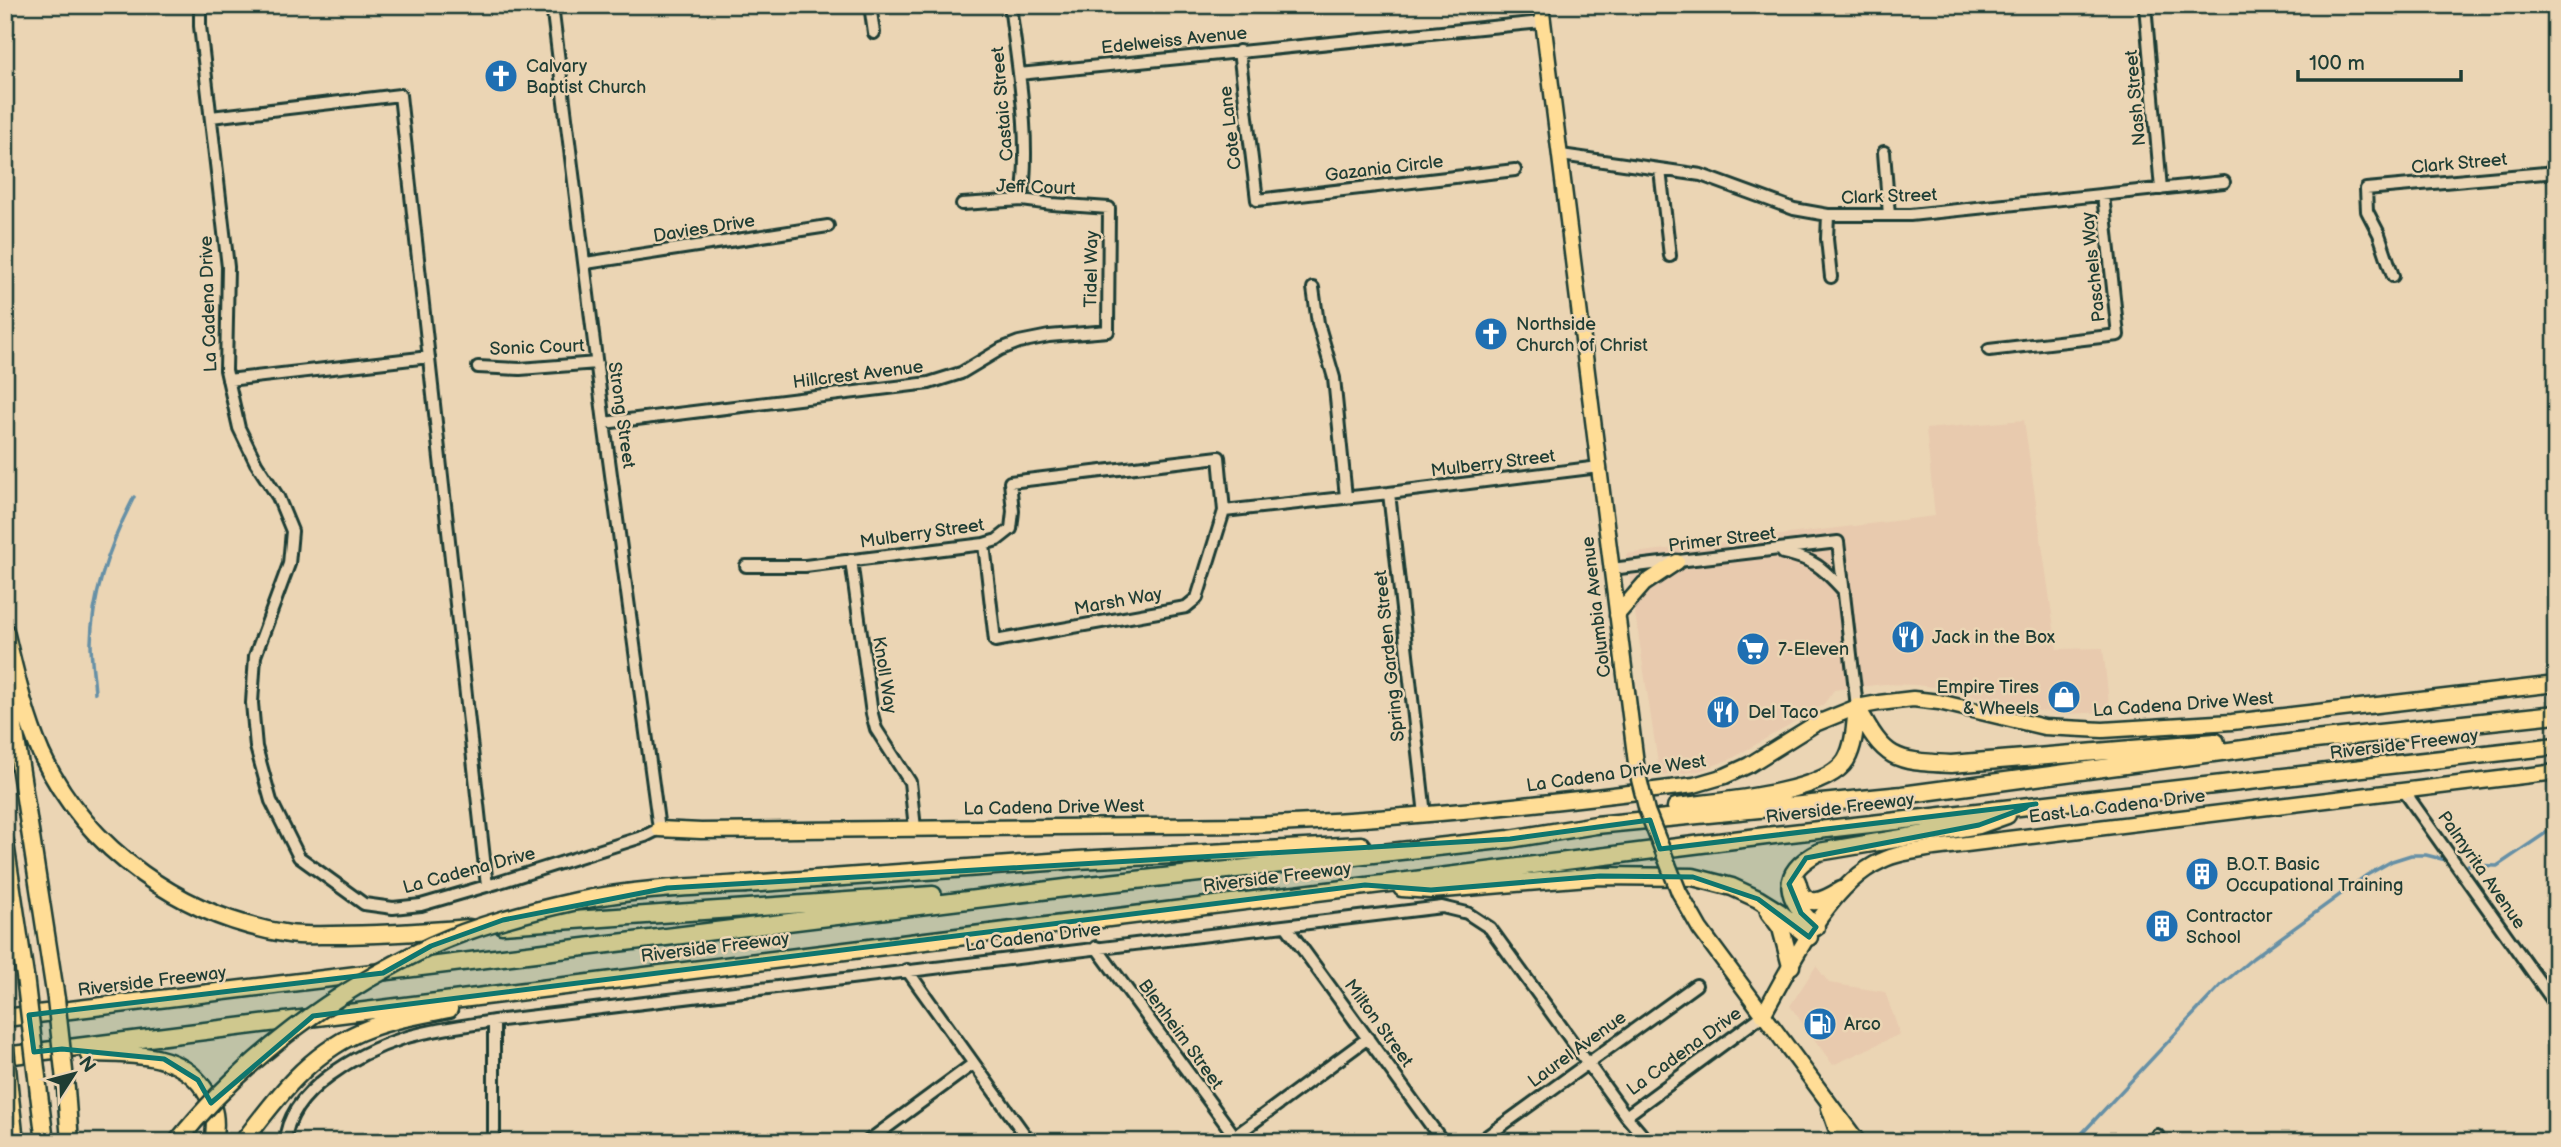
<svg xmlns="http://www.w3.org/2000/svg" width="2561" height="1147" font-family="'Balsamiq Sans',sans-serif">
<rect width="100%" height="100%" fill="#ebd5b4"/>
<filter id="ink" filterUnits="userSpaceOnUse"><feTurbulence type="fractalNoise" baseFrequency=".0143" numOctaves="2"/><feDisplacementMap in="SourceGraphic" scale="14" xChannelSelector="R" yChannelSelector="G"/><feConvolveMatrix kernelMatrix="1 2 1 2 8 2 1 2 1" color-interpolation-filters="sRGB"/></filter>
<g filter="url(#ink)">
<path fill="#e8caae" d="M2024,420L2057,649L2103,648L2110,712L2064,714L2015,708L1948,689L1916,685L1884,684L1834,690L1823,705L1731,759L1699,771L1660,776L1626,554L1935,516L1926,429Z
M1816,966L1829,983L1885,992L1900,1034L1833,1065L1790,1006Z"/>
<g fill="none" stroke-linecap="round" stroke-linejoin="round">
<path stroke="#6690a6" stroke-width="3.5" d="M95,693C94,676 91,660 91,643C92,592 111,542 134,497
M2468,865L2497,866L2556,826
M2074,1142L2221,985L2253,958L2367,875L2392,861L2411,855H2426L2446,860"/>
<defs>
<path id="minor" d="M200,5V26L228,267L226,370L239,428L256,463L278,497L292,531L289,564L255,656L252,703L256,747L271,801L299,857L364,904L393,908L421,905L497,883L645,836L659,829L604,423L552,5
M870,5L874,33
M1010,5C1018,69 1031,136 1022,200
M2145,5L2161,189
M1239,51L1257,200L1515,170
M1019,74L1542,22
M211,117L400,95L487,886
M1884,152L1889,215
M1561,155L1701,175L1794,209L1828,215H1910L2224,182
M1660,170L1670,256
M1828,215L1827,239L1831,277
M586,263L828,226
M2393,276L2379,234L2367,211L2366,189L2556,172
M1313,288L1318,323L1334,378L1346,497
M1989,350L2118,335L2103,195
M478,367L520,369L597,363
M228,380L429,357
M604,423L929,383L961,373L1001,349L1019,342L1049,336L1108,331L1109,208L1052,204L1022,200L962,204
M1389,493L1425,815
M1224,511L1389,493L1599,467
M1783,553C1814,559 1823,568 1844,591
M851,560L872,714L876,729L910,782L915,828
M746,566H805L984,544L997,540L1011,529L1013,511L1010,482L1219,457L1224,511L1197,598L1186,607L995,641L984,544
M1611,569L1838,542L1857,707
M2404,791L2556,1005
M1286,926L1443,1142
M1096,947L1239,1142
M907,970L1030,1142
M1626,1116L1763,1015
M2157,1135L2162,1142
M285,1142C288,1090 360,1052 404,1038C433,1029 464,1026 494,1021L1442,907L1467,913L1490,928L1626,1116L1648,1142
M494,1142V1021
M867,1142L973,1064
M1227,1142L1368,1038
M1479,1142L1696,985
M2555,1142L2556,1141"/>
<path id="major" d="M1541,5L1637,771
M1617,615L1644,584L1677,562
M659,829L701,831L1246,825C1397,820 1545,804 1694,785L1725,776L1749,765L1815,724L1857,707L1879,703L1913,699L1939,702L2044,727L2103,730L2232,722L2556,684
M1679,892L1700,929L1858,1142
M1763,1015C1790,967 1829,884 1881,861C1897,853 1916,851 1934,848L2556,772
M1829,1108L1841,1142"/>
<path id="highway" d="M5,631C15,672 24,714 41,753C86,850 184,918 289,934C302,936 317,935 331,935C378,935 423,932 469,928
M6,675L56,999
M1857,707C1885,760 1893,761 1951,764L2216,742
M1676,807C1715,802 1826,794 1846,760C1855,744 1855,724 1857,707
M5,843L25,976
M1797,881C1803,911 1822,902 1841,890
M746,884L1077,860L1361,845
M1402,888L1431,890L1600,876L1693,877L1732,887L1758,899L1779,912L1809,937
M1769,912L1781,928L1791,966
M502,925L933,895
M1816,927C1787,900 1776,874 1819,852L1979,825L2007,815
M5,1018L1090,885L1510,839L1596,825L1902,795L2296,742L2556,714
M88,1053C129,1054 179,1051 204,1089C215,1106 217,1122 213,1142
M5,1056L1766,836L2556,746
M66,1089L70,1142
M39,1094L45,1142
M10,1097L15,1142
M243,1142C276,1098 308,1055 360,1032C387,1020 420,1015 449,1009"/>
</defs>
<use href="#minor" stroke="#1f3d34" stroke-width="16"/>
<use href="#major" stroke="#1f3d34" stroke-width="19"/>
<use href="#highway" stroke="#1f3d34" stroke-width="21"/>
<use href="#minor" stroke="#ebd5b4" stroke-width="10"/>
<use href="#major" stroke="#ffdd96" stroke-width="14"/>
<use href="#highway" stroke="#ffdd96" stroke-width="16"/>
<defs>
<path id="major-bridge" d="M1637,771L1647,811L1679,892"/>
<path id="highway-bridge" d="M25,976L39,1094
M56,999L66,1089
M5,1048L10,1097
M177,1142C243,1059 335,991 431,946C477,925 528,912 577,901C632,889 690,887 746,884"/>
</defs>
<use href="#major-bridge" stroke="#1f3d34" stroke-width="19" stroke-linecap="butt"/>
<use href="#highway-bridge" stroke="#1f3d34" stroke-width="21" stroke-linecap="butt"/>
<use href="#major-bridge" stroke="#ffdd96" stroke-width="14"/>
<use href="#highway-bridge" stroke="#ffdd96" stroke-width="16"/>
</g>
</g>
<path fill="#0f766e" fill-opacity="0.2" stroke="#0f766e" stroke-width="5" stroke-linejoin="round" d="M2036,804L1979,825L1806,858L1789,884L1801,913L1816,927L1809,937L1758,899L1693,877L1600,876L1431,890L1365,885L313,1016L211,1103L198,1080L164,1059L62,1049L34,1052L29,1015L383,973L431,946L503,920L667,888L1510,839L1650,820L1660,849Z"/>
<defs>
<symbol id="church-disc" viewBox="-11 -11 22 22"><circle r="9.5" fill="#1f6fb2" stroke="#ebd5b4"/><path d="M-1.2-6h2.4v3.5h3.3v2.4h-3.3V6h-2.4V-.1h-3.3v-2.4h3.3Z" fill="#fff"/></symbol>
<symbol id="restaurant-disc" viewBox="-11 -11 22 22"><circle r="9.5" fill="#1f6fb2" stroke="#ebd5b4"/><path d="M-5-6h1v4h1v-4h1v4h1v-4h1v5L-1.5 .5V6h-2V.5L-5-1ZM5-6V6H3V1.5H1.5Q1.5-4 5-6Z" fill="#fff"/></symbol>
<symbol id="supermarket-disc" viewBox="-11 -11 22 22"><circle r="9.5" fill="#1f6fb2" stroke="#ebd5b4"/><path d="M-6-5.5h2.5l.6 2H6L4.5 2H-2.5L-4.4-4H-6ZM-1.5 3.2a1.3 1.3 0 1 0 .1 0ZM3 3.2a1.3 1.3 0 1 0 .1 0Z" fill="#fff"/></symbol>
<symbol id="shop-disc" viewBox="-11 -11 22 22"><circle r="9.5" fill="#1f6fb2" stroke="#ebd5b4"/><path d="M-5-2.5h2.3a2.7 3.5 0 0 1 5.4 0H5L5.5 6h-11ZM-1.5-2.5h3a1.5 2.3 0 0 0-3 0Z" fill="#fff"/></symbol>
<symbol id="building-disc" viewBox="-11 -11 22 22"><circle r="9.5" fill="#1f6fb2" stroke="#ebd5b4"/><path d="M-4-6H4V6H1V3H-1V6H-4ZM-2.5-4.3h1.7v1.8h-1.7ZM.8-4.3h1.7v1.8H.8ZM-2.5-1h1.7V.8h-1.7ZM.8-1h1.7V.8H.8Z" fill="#fff"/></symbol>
<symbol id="fuel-disc" viewBox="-11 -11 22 22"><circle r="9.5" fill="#1f6fb2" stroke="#ebd5b4"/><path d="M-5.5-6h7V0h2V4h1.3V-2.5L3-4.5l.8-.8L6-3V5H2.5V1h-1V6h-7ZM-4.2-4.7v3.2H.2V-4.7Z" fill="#fff"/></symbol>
</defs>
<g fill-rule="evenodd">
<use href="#church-disc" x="482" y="57" width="38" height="38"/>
<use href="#church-disc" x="1472" y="315" width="38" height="38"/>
<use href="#restaurant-disc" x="1889" y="618" width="38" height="38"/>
<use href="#supermarket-disc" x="1734" y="630" width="38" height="38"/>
<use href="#shop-disc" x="2045" y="678" width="38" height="38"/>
<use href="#restaurant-disc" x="1704" y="693" width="38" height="38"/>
<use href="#building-disc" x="2183" y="855" width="38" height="38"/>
<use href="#building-disc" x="2143" y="907" width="38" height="38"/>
<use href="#fuel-disc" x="1801" y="1005" width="38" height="38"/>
</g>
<g text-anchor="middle" stroke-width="5" stroke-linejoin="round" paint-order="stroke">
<g font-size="18" fill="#1f3d34" stroke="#ebd5b4">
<text transform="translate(1174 40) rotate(-6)" y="6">Edelweiss Avenue</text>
<text transform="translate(2135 98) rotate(-95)" y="6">Nash Street</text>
<text transform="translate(1002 104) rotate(-95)" y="6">Castaic Street</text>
<text transform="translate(1230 128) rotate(-97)" y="6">Cote Lane</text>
<text transform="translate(2459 163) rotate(-5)" y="6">Clark Street</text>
<text transform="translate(1384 168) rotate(-7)" y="6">Gazania Circle</text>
<text transform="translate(1036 187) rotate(2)" y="6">Jeff Court</text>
<text transform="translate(1889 196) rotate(-2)" y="6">Clark Street</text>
<text transform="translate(704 228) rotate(-9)" y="6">Davies Drive</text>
<text transform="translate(2093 267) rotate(-96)" y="6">Paschels Way</text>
<text transform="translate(1091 269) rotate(-89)" y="6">Tidel Way</text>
<text transform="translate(208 304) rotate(-92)" y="6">La Cadena Drive</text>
<text transform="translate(537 347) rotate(-2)" y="6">Sonic Court</text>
<text transform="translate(858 374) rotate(-7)" y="6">Hillcrest Avenue</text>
<text transform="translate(622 415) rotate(82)" y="6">Strong Street</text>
<text transform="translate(1493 463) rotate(-7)" y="6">Mulberry Street</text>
<text transform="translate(922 533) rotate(-8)" y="6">Mulberry Street</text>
<text transform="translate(1722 539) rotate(-7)" y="6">Primer Street</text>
<text transform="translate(1118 601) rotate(-10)" y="6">Marsh Way</text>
<text transform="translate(1596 607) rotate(-97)" y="6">Columbia Avenue</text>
<text transform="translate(1389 656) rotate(-96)" y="6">Spring Garden Street</text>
<text transform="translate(885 675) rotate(81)" y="6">Knoll Way</text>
<text transform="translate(2183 704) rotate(-4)" y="6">La Cadena Drive West</text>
<text transform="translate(2404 744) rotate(-7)" y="6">Riverside Freeway</text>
<text transform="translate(1616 773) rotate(-8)" y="6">La Cadena Drive West</text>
<text transform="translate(2117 806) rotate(-7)" y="6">East La Cadena Drive</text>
<text transform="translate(1054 807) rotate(-1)" y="6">La Cadena Drive West</text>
<text transform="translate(1840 808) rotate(-7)" y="6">Riverside Freeway</text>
<text transform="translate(469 870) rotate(-15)" y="6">La Cadena Drive</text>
<text transform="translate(2482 870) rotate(55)" y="6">Palmyrita Avenue</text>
<text transform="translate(1277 877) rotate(-7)" y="6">Riverside Freeway</text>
<text transform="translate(1033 937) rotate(-7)" y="6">La Cadena Drive</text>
<text transform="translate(715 947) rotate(-7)" y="6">Riverside Freeway</text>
<text transform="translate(152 981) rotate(-7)" y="6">Riverside Freeway</text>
<text transform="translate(1379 1023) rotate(54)" y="6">Milton Street</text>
<text transform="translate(1181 1034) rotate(54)" y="6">Blenheim Street</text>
<text transform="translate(1577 1049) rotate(-36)" y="6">Laurel Avenue</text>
<text transform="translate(1684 1051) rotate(-36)" y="6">La Cadena Drive</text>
</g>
<g font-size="18" fill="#1f3d34" stroke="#ebd5b4" text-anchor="start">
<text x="526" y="72">Calvary<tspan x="526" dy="21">Baptist Church</tspan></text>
<text x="1516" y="330">Northside<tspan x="1516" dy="21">Church of Christ</tspan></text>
<text x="1932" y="643">Jack in the Box</text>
<text x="1778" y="655">7-Eleven</text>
<text x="2039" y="693" text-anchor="end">Empire Tires<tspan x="2039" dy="21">&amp; Wheels</tspan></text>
<text x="1748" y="718">Del Taco</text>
<text x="2226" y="870">B.O.T. Basic<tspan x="2226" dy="21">Occupational Training</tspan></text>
<text x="2186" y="922">Contractor<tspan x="2186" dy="21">School</tspan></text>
<text x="1844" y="1030">Arco</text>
</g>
</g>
<rect width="2561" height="1147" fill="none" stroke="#ebd5b4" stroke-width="28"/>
<rect x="14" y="14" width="2533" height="1119" fill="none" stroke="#1f3d34" stroke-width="2.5" filter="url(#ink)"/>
<g transform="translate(74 1074) rotate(54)" stroke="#ebd5b4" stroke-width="5" paint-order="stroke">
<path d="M0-5L12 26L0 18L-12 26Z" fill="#1f3d34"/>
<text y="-10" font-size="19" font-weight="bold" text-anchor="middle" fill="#1f3d34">N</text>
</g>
<path d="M2298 70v10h163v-10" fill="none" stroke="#1f3d34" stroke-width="3.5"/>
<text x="2309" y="70" font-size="21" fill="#1f3d34" stroke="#ebd5b4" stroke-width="5" paint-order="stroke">100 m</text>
</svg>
